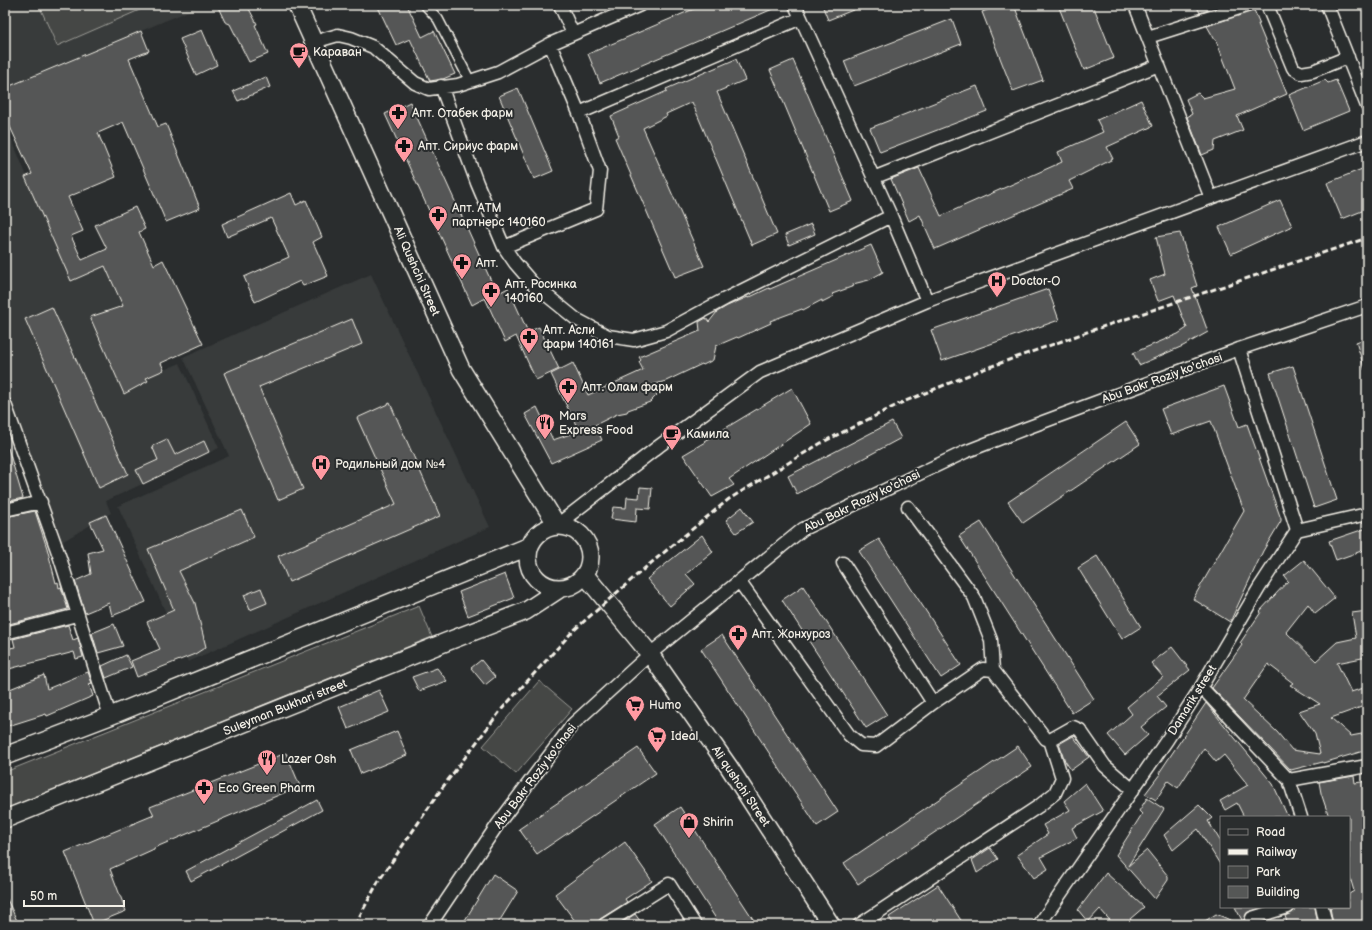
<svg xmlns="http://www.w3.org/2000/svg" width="1372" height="930" font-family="'Balsamiq Sans',sans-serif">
<rect width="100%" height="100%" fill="#2a2d2e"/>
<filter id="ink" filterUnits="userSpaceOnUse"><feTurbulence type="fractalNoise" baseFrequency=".025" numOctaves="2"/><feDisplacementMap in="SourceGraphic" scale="8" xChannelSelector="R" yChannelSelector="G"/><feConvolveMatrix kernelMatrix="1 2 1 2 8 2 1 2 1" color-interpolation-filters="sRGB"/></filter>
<g filter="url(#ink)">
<path fill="#373a3a" d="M5,5H203L5,88Z
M5,123L65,268L109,248L164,370L180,363L219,448L106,501L111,513L60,543L5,383Z
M371,274L490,527L188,662L118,506L229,456L183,357Z"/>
<path fill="#444645" stroke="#9c9c96" d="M39,5H151L57,46Z
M419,606L432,637L5,809V772Z
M539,681L572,709L516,774L483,746Z"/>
<path fill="#555756" stroke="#f4f1e8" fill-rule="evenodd" d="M217,5H247L257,24L255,25L268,54L249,62L230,24L225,22Z
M377,5H407L422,37L434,31L455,74L443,79L430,81L410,39L396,45Z
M703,5H782L600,83L588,54Z
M822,5H863V6L828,20Z
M1000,5H1014L1043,80L1013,91L982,12Z
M1058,5H1093L1114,58L1084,70Z
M1196,5H1224L1200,13Z
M1254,10L1260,24H1258L1287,94L1237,116L1243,130L1215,141L1214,150L1202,155L1187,117L1192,114L1186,99L1198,93L1203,98L1235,89L1216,40H1215L1207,26Z
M952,19L961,44L854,86L844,61Z
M202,30L217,65L196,75L180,39Z
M141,31L149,51L129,59L158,127L166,124L200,208L166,222L123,122L98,133L116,177L68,197L83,231L71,236L82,260L107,249L95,225L135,207L145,229L139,232L154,265L163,260L203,344L161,363L164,370L146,378L148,381L124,394L90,317L123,306L105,266L71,281L25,177L32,174L5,116V88Z
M736,59L745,80L717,92L777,234L752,245L692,102L666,114L667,116L643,128L704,266L675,277L615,138L619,136L611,116L667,91L666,89Z
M793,60L853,201L829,211L770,70Z
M266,77L270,87L238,101L233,91Z
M1325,80L1328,83L1336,80L1349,111L1303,130L1289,95Z
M977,86L987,111L880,152L870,128Z
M518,88L553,171L534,179L499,96Z
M1141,100L1153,126L1107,147L1113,159L1069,181L1073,189L935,249L920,215L909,221L891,179L919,168L941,216L1062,162L1058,152L1103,132L1097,120Z
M410,102L497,294L508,288L528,332L539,327L559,369L536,380L516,336L505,342L485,298L472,305L385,114Z
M1367,167V209L1342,219L1327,183Z
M291,193L296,205L306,200L322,237L313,242L328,276L303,286L300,281L255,302L244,277L289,257L271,218L227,237L222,224Z
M1280,200L1292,226L1231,254L1219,227Z
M811,224L815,234L789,245L785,235Z
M1180,233L1197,286L1192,288L1208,332L1183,346L1139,365L1133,353L1178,334L1187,328L1174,295L1158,301L1150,280L1165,274L1156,237Z
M871,245L883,272L869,280L853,284L854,286L832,294L834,296L822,302V300L803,310L802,309L770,321L771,323L738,338L737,337L716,346L713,360L703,365L702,364L666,381L652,385L657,395L650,402L628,410L627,412L617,414L595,425L602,440L551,463L525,414L537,407L553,440L579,431L551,374L573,363L588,395L643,370L639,362L641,360L639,357L700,331L699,322L706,318L709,322L717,312L727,306L748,297V298L769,288L770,289Z
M1048,289L1059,320L942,361L931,330Z
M52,307L128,474L99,488L25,319Z
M352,319L362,344L259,387L303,489L278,500L224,373Z
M1367,338V370H1365L1356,342Z
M1293,366L1337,500L1314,508L1270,373Z
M1224,386L1239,427L1247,424L1281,519V521L1263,551L1230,622L1193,599L1244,511L1211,421L1171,435L1161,409Z
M792,388L811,424L729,479L734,485L712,497L683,455L705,442L704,441Z
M390,403L440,516L289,582L278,556L396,504L357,418Z
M892,422L901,438L797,494L788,476Z
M1126,422L1140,444L1023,523L1008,502Z
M167,439L175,455L204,441L209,452L143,484L136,470L158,460L152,446Z
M5,448H8L23,498L5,502Z
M640,487L652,488L650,509L637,508L636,522L611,519L613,507L626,508L627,497L639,498Z
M742,507L753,522L736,533L726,520Z
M242,510L254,537L179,571L195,603L206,647L195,654L137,677L131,661L160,649L147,622L174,610L148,549Z
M35,511L47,548L56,583L58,582L59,588L61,587L68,609L9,624L5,610V517Z
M106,515L146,602L112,616L109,603L85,613L75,581L91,574L88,553L103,549L90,522Z
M981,522L1094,699L1072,713L959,536Z
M1367,528V549L1336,560L1329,541Z
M702,535L713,552L686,574L695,584L670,606L647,579Z
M879,539L961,665L941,678L859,551Z
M1097,556L1141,627L1122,639L1078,568Z
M1304,560L1335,598L1315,614L1308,604L1286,632L1316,661L1337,642L1356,638L1352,613L1367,611V657L1337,663L1351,692L1367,687V705L1331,718L1351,736L1367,733V750L1323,763V762L1291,770L1212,688L1242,645L1240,643L1261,612L1260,611L1288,581L1284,576ZM1268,664L1293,683L1290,685L1320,704L1299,711L1315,734L1320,754L1292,750L1277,732L1243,700Z
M505,574L514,598L468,616L459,592Z
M803,586L887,715L866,728L782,600Z
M261,588L267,603L250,610L244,595Z
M114,624L123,646L98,653L92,633Z
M68,625L73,640L78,638L83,657L76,659L74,652L5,670V649L15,647L13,639Z
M722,635L838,812L817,826L701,649Z
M1172,647L1190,670L1157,696L1166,707L1141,727L1148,735L1125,755L1108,735L1132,714L1127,707L1163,677L1151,663Z
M126,655L132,667L106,678L102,666Z
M481,660L495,677L485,685L471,668Z
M437,668L447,681L419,691L412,677Z
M88,672L92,683L89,684L93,696L47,716L46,714L5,727V691L44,675L47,689Z
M379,690L389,712L348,729L339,707Z
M1206,703L1273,784L1288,817H1244L1237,803L1225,810L1220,801L1248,785L1224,755L1216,762L1204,748L1178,788L1168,781L1156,800L1145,794L1160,774L1159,773Z
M397,731L407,755L361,774L351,750Z
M1073,736L1089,757L1071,770L1065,761L1059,744Z
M1018,746L1032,767L858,884L844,863Z
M638,748L656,773L537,854L519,829Z
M286,753L300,786L154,848V849L110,869L126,911L94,924L65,852L154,815L150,807Z
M1354,776L1355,783L1367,781V921L1362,922V925H1333L1330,907H1349V894L1354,891L1349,874V817H1329L1321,793L1319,782Z
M1085,783L1103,811L1072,828L1077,838L1041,857L1048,869L1034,878L1017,855L1048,834L1043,825L1070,810L1064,801Z
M1147,798L1164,809L1128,866L1147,850L1168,876V880L1155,899L1116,855L1142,814L1139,811Z
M317,800L322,810L191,881L186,871Z
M1199,805L1212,818L1208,821L1221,842V866L1198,829L1173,850L1164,835Z
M680,807L757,925H720L655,824Z
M625,842L652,881L625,899L627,902L600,919L597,925H578L555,894Z
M990,848L998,859L977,873L972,860Z
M1106,873L1144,907L1130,919L1136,925H1114L1100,909L1088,922L1078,910Z
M493,874L518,891L497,925H462Z
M938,885L964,925H894L889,917Z
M5,895L19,925H5Z
M1235,907H1260V908L1247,913L1243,922Z
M1295,907H1315L1318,925H1288L1285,916L1293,912Z
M635,914L643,925H618Z
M1216,914L1242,925H1199Z"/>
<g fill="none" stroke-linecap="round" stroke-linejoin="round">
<defs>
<path id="pedestrian" d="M425,5L438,19L470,81"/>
<path id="minor" d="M560,5L573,34L640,5
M795,5L891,216L927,301
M1135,5L1211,198
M1267,5L1293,68L1301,73L1313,71L1348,57
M1327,5L1367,106
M1148,37L1249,5
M314,42L338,35L351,38L373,47L415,83L429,89L458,85L498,72L550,44L573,34
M441,86L477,183L504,247L515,263L534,285L576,319L608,336L634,340L666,331L725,299L891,216
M579,113L801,18
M873,178L1159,65
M504,247L596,209L600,171L579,113L550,44
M1239,349L1297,530
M5,404L60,558L110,716
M908,507L974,597L991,640L993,670
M5,510L41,502
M557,525L659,446L760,372L927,301L1367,141
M843,563L933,703
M739,581L849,735L861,745L876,746L933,703L983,669L993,670L1046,739L1050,740L1073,727L1080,730L1105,766L1133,790
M5,633L77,615
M1201,687L1289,780L1367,766
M1289,780L1301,817
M1322,907L1326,925
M430,925L498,824L573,724L650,654L803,529L965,452L1024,429L1239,349L1367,306
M604,925L669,884L695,925
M859,925L1039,806L1055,793L1062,778L1050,740
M1039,925L1167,740L1201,687L1259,588L1297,530L1367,514
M1250,925L1252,918L1288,907"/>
<path id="secondary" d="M297,5L461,369L557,525
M528 557a31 31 0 1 1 62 0a31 31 0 1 1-62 0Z
M585,575L650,654L729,767L831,925
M5,756L110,716L530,546
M5,819L446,642L526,611L561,588"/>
</defs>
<use href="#pedestrian" stroke="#f4f1e8" stroke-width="12"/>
<use href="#minor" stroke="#f4f1e8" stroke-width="15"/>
<use href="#secondary" stroke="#f4f1e8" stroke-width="20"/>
<use href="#pedestrian" stroke="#2a2d2e" stroke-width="9"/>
<use href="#minor" stroke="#2a2d2e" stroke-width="12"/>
<use href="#secondary" stroke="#2a2d2e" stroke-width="17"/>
<path stroke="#f4f1e8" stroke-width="3" stroke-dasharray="6 3" stroke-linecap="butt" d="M355,925L378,882L442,788L501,710L573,631L645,568L729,499L821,443L901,403L981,370L1090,331L1367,238"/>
</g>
</g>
<defs>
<symbol id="cafe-pin" viewBox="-11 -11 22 30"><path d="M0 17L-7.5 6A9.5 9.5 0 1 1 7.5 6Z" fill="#ff9aa2" stroke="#2a2d2e"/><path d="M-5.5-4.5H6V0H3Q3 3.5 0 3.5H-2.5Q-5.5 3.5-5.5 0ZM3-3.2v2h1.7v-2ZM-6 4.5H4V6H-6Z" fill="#111"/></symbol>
<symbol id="pharmacy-pin" viewBox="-11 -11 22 30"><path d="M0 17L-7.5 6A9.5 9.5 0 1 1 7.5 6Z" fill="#ff9aa2" stroke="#2a2d2e"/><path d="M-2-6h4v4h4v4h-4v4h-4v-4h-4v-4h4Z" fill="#111"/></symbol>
<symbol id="hospital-pin" viewBox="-11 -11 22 30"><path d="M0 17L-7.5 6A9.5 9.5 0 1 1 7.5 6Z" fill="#ff9aa2" stroke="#2a2d2e"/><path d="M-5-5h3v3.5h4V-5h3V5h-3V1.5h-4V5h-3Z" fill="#111"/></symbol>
<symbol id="restaurant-pin" viewBox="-11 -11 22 30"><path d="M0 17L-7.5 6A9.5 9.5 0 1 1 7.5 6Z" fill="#ff9aa2" stroke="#2a2d2e"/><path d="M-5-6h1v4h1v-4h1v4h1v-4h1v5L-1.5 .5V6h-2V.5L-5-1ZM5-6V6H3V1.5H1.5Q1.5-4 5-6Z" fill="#111"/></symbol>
<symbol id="supermarket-pin" viewBox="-11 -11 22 30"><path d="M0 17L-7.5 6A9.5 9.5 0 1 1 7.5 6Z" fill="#ff9aa2" stroke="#2a2d2e"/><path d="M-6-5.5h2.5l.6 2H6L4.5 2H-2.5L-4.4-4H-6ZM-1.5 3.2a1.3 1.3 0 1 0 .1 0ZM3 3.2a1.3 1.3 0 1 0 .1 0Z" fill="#111"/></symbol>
<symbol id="shop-pin" viewBox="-11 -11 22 30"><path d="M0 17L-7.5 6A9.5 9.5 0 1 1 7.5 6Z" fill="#ff9aa2" stroke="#2a2d2e"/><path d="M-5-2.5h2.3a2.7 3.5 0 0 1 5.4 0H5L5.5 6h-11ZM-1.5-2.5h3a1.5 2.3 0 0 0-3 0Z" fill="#111"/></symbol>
</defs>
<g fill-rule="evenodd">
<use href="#cafe-pin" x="288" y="41" width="22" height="30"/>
<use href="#pharmacy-pin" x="387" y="102" width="22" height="30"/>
<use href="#pharmacy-pin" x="393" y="135" width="22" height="30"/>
<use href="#pharmacy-pin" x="427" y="204" width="22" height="30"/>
<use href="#pharmacy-pin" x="451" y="252" width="22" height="30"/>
<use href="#hospital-pin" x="986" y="270" width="22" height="30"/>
<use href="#pharmacy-pin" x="480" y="280" width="22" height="30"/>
<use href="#pharmacy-pin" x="518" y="326" width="22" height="30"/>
<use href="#pharmacy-pin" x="557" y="376" width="22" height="30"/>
<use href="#restaurant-pin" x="534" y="412" width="22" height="30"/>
<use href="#cafe-pin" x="661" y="423" width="22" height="30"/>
<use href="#hospital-pin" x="310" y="453" width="22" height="30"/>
<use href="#pharmacy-pin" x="727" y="623" width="22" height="30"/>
<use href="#supermarket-pin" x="624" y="694" width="22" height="30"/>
<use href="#supermarket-pin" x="646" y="725" width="22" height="30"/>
<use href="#restaurant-pin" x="256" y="748" width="22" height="30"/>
<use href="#pharmacy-pin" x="193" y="777" width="22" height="30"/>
<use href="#shop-pin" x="678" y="811" width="22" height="30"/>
</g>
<g text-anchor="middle" stroke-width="4" stroke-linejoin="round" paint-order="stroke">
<g font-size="12" fill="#f4f1e8" stroke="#2a2d2e" text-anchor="start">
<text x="313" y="56">Караван</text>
<text x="412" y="117">Апт. Отабек фарм</text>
<text x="418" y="150">Апт. Сириус фарм</text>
<text x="452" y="212">Апт. АТМ<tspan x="452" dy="14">партнерс 140160</tspan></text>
<text x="476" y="267">Апт.</text>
<text x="1011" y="285">Doctor-O</text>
<text x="505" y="288">Апт. Росинка<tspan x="505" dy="14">140160</tspan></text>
<text x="543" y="334">Апт. Асли<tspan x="543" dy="14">фарм 140161</tspan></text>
<text x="582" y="391">Апт. Олам фарм</text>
<text x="559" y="420">Mars<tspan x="559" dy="14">Express Food</tspan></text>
<text x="686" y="438">Камила</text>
<text x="335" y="468">Родильный дом №4</text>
<text x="752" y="638">Апт. Жонхуроз</text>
<text x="649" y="709">Humo</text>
<text x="671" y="740">Ideal</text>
<text x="281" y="763">Lazer Osh</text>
<text x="218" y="792">Eco Green Pharm</text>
<text x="703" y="826">Shirin</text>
</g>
<g font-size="12" fill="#f4f1e8" stroke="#2a2d2e">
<text transform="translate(417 271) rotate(66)" y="4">Ali Qushchi Street</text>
<text transform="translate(1162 378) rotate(-20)" y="4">Abu Bakr Roziy ko'chasi</text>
<text transform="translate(862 501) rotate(-26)" y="4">Abu Bakr Roziy ko'chasi</text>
<text transform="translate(1192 700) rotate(-58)" y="4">Damarik street</text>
<text transform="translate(285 707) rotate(-22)" y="4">Suleyman Bukhari street</text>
<text transform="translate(535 776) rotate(-53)" y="4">Abu Bakr Roziy ko'chasi</text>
<text transform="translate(741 786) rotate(56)" y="4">Ali qushchi Street</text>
</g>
</g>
<rect width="1372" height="930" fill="none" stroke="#2a2d2e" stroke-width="20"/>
<rect x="10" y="10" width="1352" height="910" fill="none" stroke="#f4f1e8" stroke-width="1.5" filter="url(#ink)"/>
<rect x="1220" y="816" width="130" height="92" fill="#2a2d2e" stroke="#7b7b78"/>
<rect x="1228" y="829" width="20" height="6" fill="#2a2d2e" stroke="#7b7b78"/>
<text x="1256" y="836" font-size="12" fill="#f4f1e8">Road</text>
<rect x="1228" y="849" width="20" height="6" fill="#f4f1e8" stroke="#7b7b78"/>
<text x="1256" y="856" font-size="12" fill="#f4f1e8">Railway</text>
<rect x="1228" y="866" width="20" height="12" fill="#444645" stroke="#7b7b78"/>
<text x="1256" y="876" font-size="12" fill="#f4f1e8">Park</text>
<rect x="1228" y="886" width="20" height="12" fill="#555756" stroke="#7b7b78"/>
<text x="1256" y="896" font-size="12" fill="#f4f1e8">Building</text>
<path d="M24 900v6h100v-6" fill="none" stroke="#f4f1e8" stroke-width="2"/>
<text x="30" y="900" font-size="12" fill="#f4f1e8" stroke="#2a2d2e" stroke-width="3" paint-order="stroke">50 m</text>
</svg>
